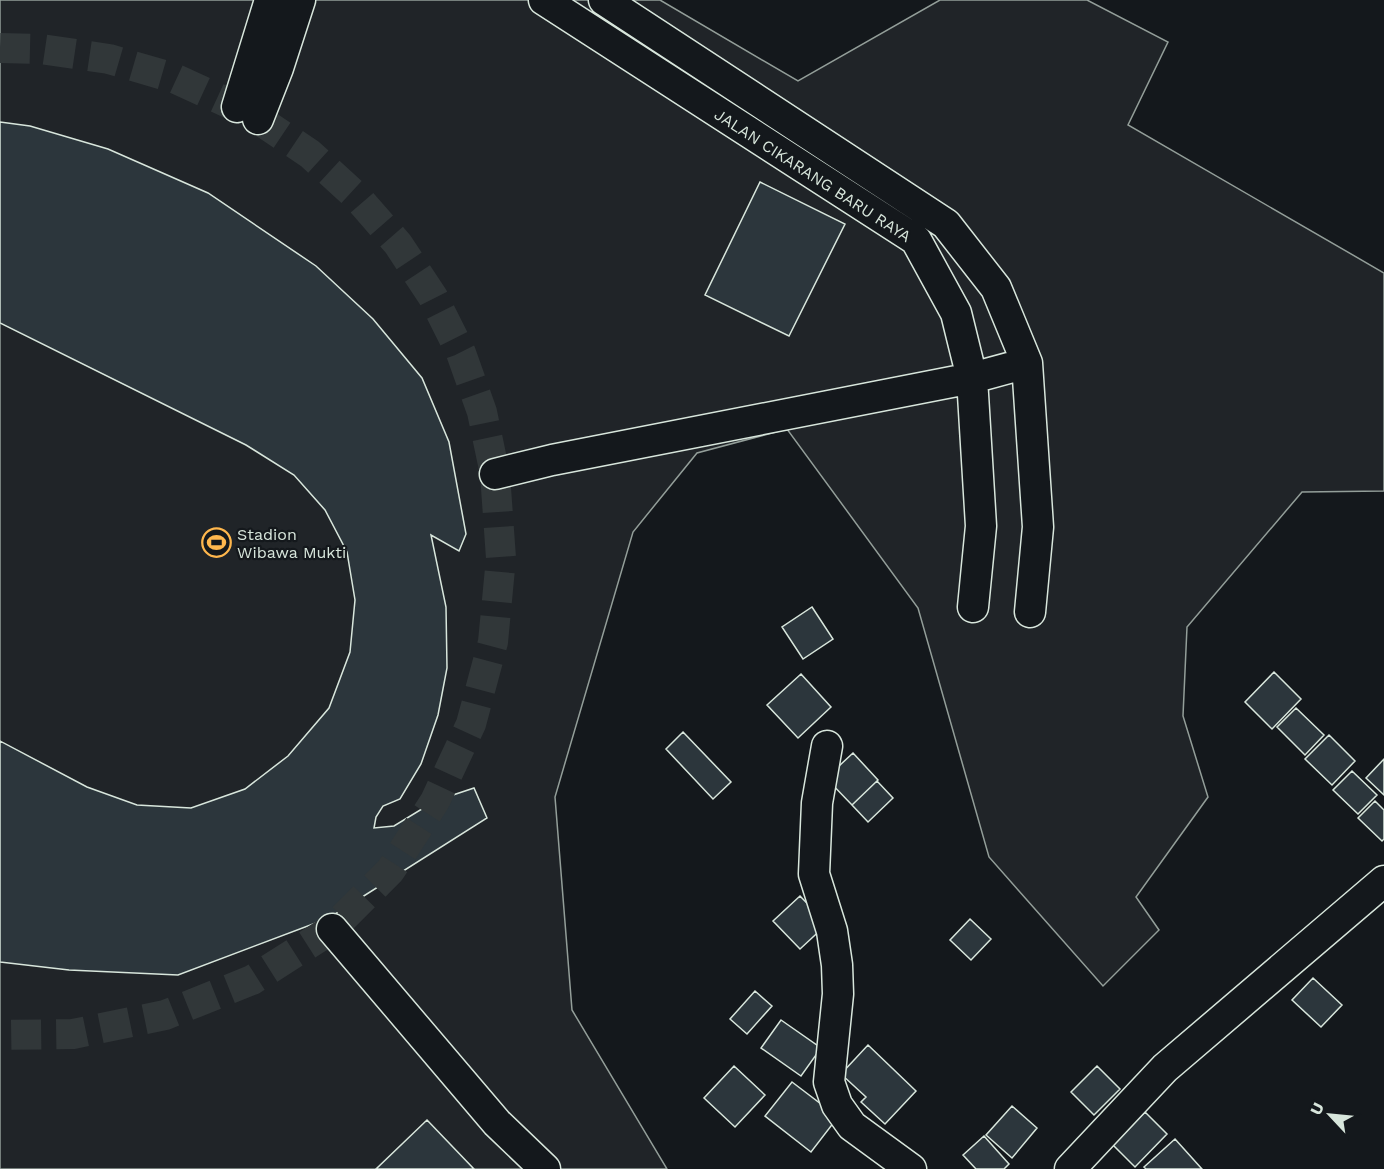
<svg xmlns="http://www.w3.org/2000/svg" width="1384" height="1169" font-family="'Work Sans',sans-serif">
<rect width="100%" height="100%" fill="#14181c"/>
<path fill="#202428" stroke="#939e99" stroke-width="1.5" d="M0,0H660L798,81L940,0H1087L1168,42L1128,125L1384,273V491L1302,492L1187,627L1183,716L1208,797L1136,897L1159,930L1103,986L989,857L918,608L787,429L697,453L633,532L555,797L572,1010L667,1169H0Z"/>
<path fill="#2c363c" stroke="#d8e6dc" stroke-width="1.5" d="M0,122L30,126L108,149L208,193L316,266L373,319L422,378L449,442L466,534L459,551L431,535L446,607L447,668L438,715L421,764L400,799L383,806L376,817L374,828L394,826L435,801L474,788L487,818L329,918L178,975L69,970L0,962V741L87,787L137,805L191,808L245,789L288,756L329,708L350,652L355,600L347,552L325,510L294,475L246,445L0,323Z
M760,182L845,224L789,336L705,295Z
M812,607L833,639L803,659L782,627Z
M1274,672L1301,699L1272,729L1245,702Z
M801,674L831,707L798,738L767,705Z
M1296,708L1324,735L1305,755L1277,727Z
M683,732L731,782L713,799L666,749Z
M1329,735L1355,761L1332,785L1305,759Z
M853,753L878,780L852,805L826,778Z
M1384,759V795L1366,778Z
M1352,771L1377,795L1358,814L1333,790Z
M877,781L893,798L868,822L852,805Z
M1375,801L1384,810V839L1382,841L1358,818Z
M800,896L827,924L800,949L773,921Z
M970,919L991,939L971,960L950,940Z
M1313,978L1342,1005L1321,1027L1292,1000Z
M755,991L772,1006L747,1034L730,1019Z
M781,1020L821,1048L801,1076L761,1048Z
M868,1045L916,1091L885,1124L861,1102L866,1097L841,1074Z
M734,1066L765,1095L735,1127L704,1098Z
M1097,1066L1120,1089L1094,1115L1071,1092Z
M792,1082L838,1117L811,1152L765,1116Z
M1012,1106L1037,1128L1012,1158L986,1135Z
M1145,1112L1167,1134L1135,1167L1113,1145Z
M427,1120L474,1169H376Z
M984,1136L1009,1164L1004,1169H976L963,1155Z
M1175,1139L1202,1169H1146L1144,1167Z"/>
<g fill="none" stroke-linecap="round" stroke-linejoin="round">
<path stroke="#313739" stroke-width="30" stroke-dasharray="30 15" stroke-linecap="butt" d="M0,48L41,49L109,59L174,78L237,107L258,119L310,154L357,197L398,244L433,297L461,353L482,412L495,474L501,558L493,642L471,724L435,801L390,871L332,929L252,980L165,1015L73,1034L0,1035"/>
<defs>
<path id="minor" d="M544,0L916,240L956,313L972,378L981,526L973,607
M604,0L946,224L996,288L1027,363L1038,527L1030,612
M237,107L270,0
M258,119L278,68L300,0
M495,474L552,460L972,378L1027,363
M827,746L817,803L814,874L832,931L837,965L838,994L829,1082L837,1105L852,1126L911,1169
M332,929L497,1123L545,1169
M1070,1169L1165,1068L1384,881"/>
</defs>
<use href="#minor" stroke="#d8e6dc" stroke-width="33"/>
<use href="#minor" stroke="#14181c" stroke-width="30"/>
</g>
<defs>
<symbol id="stadium-ring" viewBox="-11 -11 22 22"><circle r="9.5" fill="#14181c" stroke="#ffb74d" stroke-width="1.5"/><path d="M0-5a6.5 5 0 1 0 0 10a6.5 5 0 1 0 0-10ZM-3.5-1.8h7v3.6h-7Z" fill="#ffb74d"/></symbol>
</defs>
<g fill-rule="evenodd">
<use href="#stadium-ring" x="200" y="526" width="33" height="33"/>
</g>
<g text-anchor="middle" stroke-width="4.5" stroke-linejoin="round" paint-order="stroke">
<g font-size="16" fill="#d8e6dc" stroke="#14181c">
<text transform="translate(813 175) rotate(33)" y="6">JALAN CIKARANG BARU RAYA</text>
</g>
<g font-size="16" fill="#d8e6dc" stroke="#14181c" text-anchor="start">
<text x="237" y="540">Stadion<tspan x="237" dy="18">Wibawa Mukti</tspan></text>
</g>
</g>
<g transform="translate(1330 1115) rotate(296)" stroke="#14181c" stroke-width="4.5" paint-order="stroke">
<path d="M0-4.5L10 22L0 15L-10 22Z" fill="#d8e6dc"/>
<text y="-9" font-size="16" font-weight="bold" text-anchor="middle" fill="#d8e6dc">U</text>
</g>
</svg>
